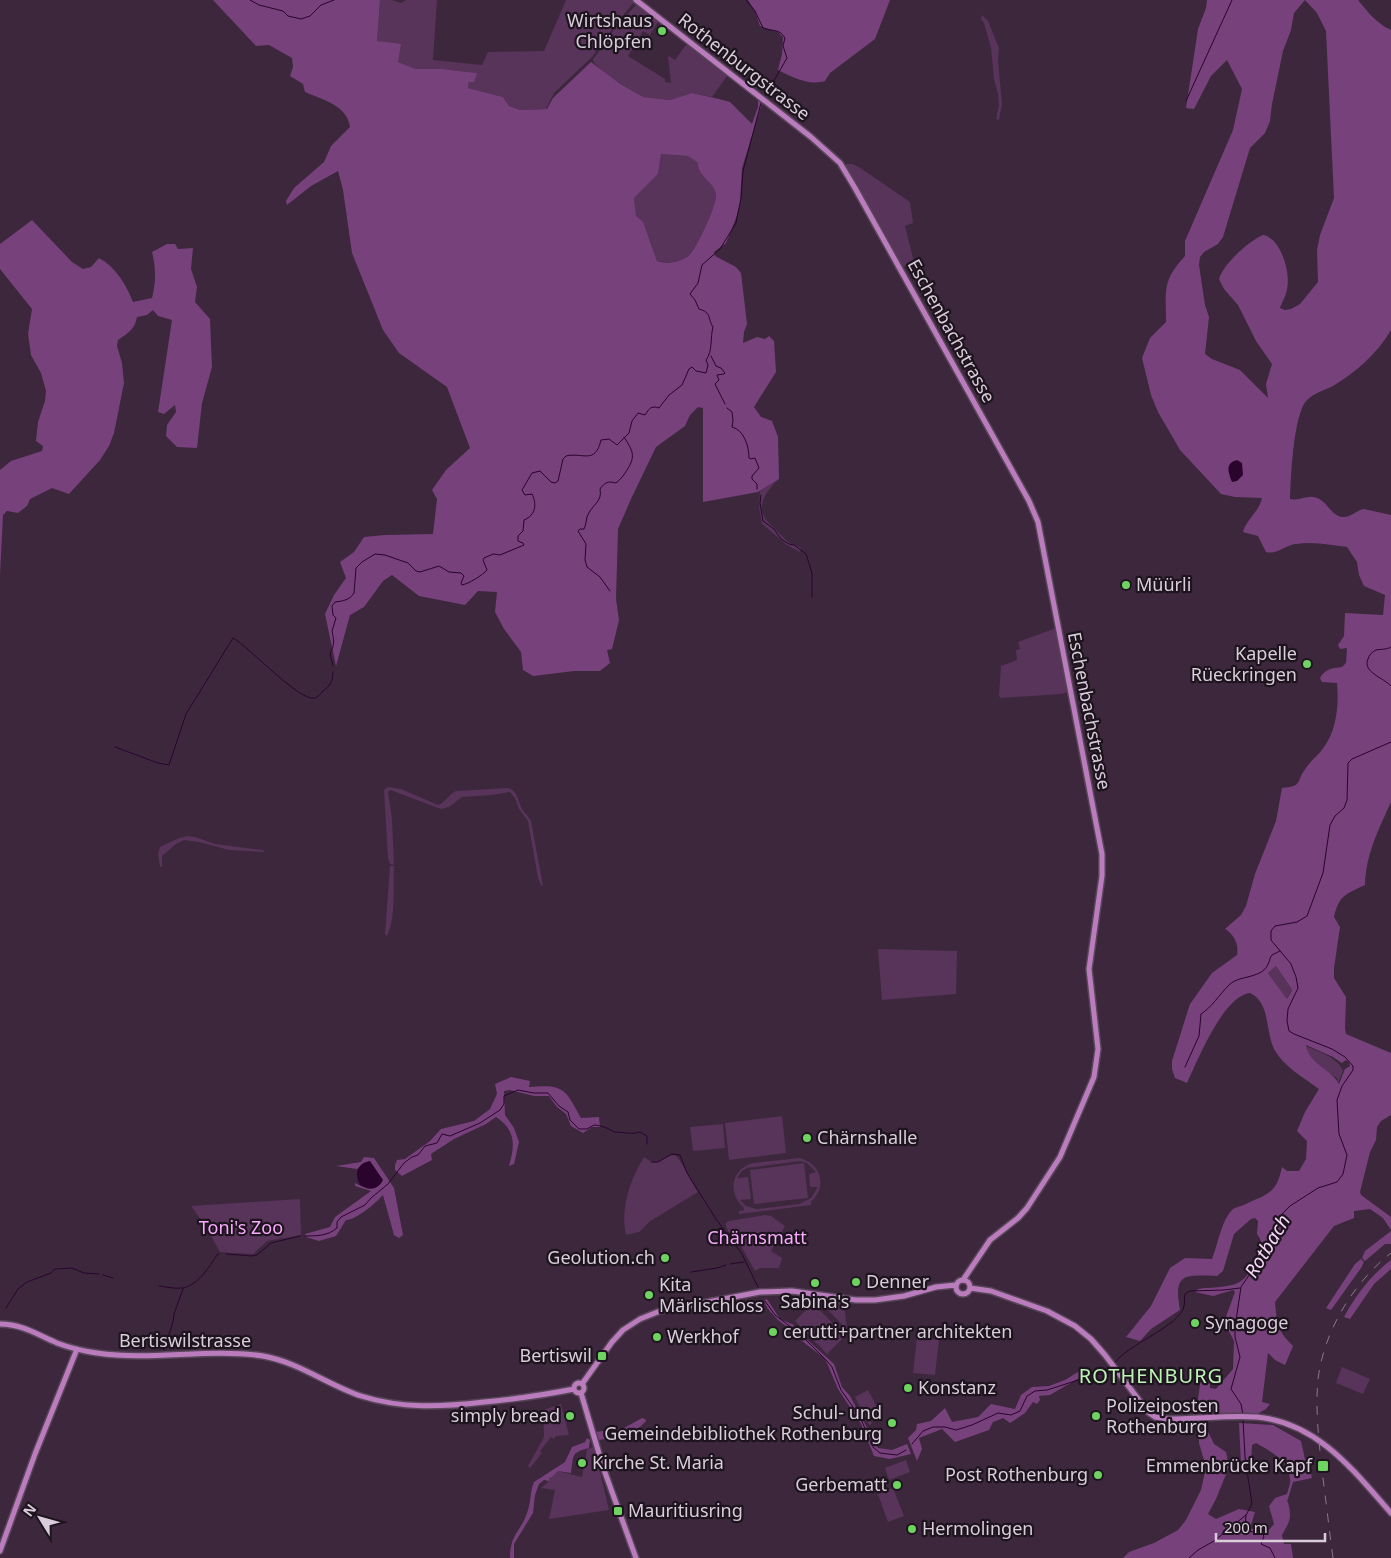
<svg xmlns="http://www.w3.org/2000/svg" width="1391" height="1558" font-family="'Noto Sans',sans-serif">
<rect width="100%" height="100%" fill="#3c273d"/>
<path fill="#58335a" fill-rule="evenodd" d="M380,0H392L401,3L406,0H437L433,60L482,65L488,52L544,51L566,0H632L634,2L616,24L592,57L554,93L546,109L520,110L509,106L503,97L468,88L469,82L476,73L442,69H416L398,62L377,41Z
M636,5L658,22L650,35L643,31L628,56L665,79V82L671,83L668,57L669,56L675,60L685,46L688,45L727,76L712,97L692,93L670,100L643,97L611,78L594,63L593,60L615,28Z
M982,15L988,21L999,48L998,61L1002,104L999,120L996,119L999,105L998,94L994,79L991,48L984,23L981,19Z
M661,154L689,156L697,162C700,176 715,183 716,195C717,204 695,253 687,257C677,263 668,263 657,261L650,241L636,217L634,198L658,174Z
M846,164H852L859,167L910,202L913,223L905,226L914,262L904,267L901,266L845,167Z
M779,479C767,490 754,506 768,522C770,525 774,527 776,530C786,540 787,543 801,548L800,552L787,545L762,524L759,507L760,491Z
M1056,628L1058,630L1067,692L1062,694L1000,698L999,695L1001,666L1017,660L1016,650L1020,649L1018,642Z
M388,787L401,789L438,805C446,802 449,794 456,791L508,788C518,791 517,799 521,807C524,813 528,815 531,821L543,886L541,885L538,878L528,821L519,809L515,798L510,792L492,795L462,797L449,807L441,809L390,790L388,792L392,819L394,865L390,864L388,858L384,790Z
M188,836L195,837L215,844L263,850L264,852L229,850L199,842L184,840L176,844L162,856V867H160L158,854L160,847L179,838Z
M390,866H394C393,887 396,918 387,936L385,934Z
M878,949L957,951L956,994L882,1000Z
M1276,966L1291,988L1292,991L1287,999L1268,973Z
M1306,1046C1317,1051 1339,1058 1343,1071L1338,1083L1337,1078C1325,1071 1309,1060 1306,1046Z
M782,1116L786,1153L729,1160L725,1123Z
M723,1124L725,1148L693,1151L690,1127Z
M675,1155C682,1161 691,1182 698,1192L649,1222L639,1232L626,1235C620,1208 630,1180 644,1157C660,1169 660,1156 675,1155Z
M800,1158C821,1164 828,1186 811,1202V1205L739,1214V1211L744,1210V1208C727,1193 731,1169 753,1163ZM800,1161L807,1163L816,1172L809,1174L810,1187H818L811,1198L799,1204L757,1209L746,1206L740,1200L751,1199L748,1177L737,1178L742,1171L747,1168Z
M804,1163L808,1198L754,1204L750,1170Z
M300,1199L301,1235L267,1241L253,1254L220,1252L206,1227L191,1206Z
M765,1215L771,1216L785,1226L771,1251L782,1258L779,1268H760L755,1271L741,1246L728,1231L726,1225V1223L729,1221Z
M817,1298L844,1303L847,1330Z
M813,1303L845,1336L827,1354L795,1321Z
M917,1338L939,1340L935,1375L913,1373Z
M1342,1367L1370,1379L1363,1394L1336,1383Z
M868,1390L879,1411L869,1417L872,1424L869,1425L855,1397Z
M561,1404L569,1435L556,1436L554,1439L551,1437L540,1451L542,1453L530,1468L528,1466L544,1437L543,1410Z
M594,1447L609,1510L549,1519L555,1490L541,1488L549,1481L548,1478L552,1477L558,1471L582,1477L587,1449Z
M906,1460L910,1472L889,1480L885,1468Z
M893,1488L904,1516L888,1522L878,1494Z"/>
<path fill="#77417b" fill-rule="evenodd" d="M213,0H380L377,41L401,44L398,62L416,69H442L477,73L474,82H469L468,88L503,97L509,106L520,110L547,109L553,98L591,62L619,83L643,97L670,100L692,93L719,99L730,102L752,124L758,107V101L762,103L742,168L740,204L736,218L726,243L714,252L715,256L736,267L741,273L747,324L744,332L743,343L757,337L765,339L769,336L774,341L776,372L754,407L761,417L772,421L778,437L779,479L758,492L703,502V408L698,407L690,415L685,426L656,447L631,499L618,529L616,599L619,620L612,649L607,650L610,663L600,671H574L533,676L523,670L521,652L504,629L495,612L497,592L478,591L465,605L419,596L392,575L383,581L364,607L350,615L336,666L325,614L334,595L346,578L340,562L354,552L364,537L385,535L433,534L437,499L432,490L446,470L470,448L447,387L399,353L383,330L352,253L343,190L338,171L311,186L287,205L286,201L294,188L324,162L331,146L350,127C347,105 323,100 305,92L303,84L290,76L293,67L292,58L269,45L256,46ZM661,154L688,156L697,162C698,164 698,167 699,169C703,179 715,184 716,195C717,204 695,253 687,257C677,263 667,264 657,261L643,222L636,216L634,198L658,174Z
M748,0H890L875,39L830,73L825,81C809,86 792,77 778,70L782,54L783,37L778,32L760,26L755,11Z
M1207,0H1305L1294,13L1291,30L1283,51L1272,104L1270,121L1265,133L1250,148L1223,237L1218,244L1204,252L1200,257L1199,265L1205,305L1209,317L1205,354L1212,359L1240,370L1268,398L1266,384L1272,364L1256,341L1238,305L1224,289L1219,279C1224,263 1249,241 1263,235C1281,238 1291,273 1287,289C1286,296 1282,302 1280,308L1285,310L1291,309L1300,304L1318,282L1317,250L1320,235L1334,198L1326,31L1317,13L1305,0H1358C1368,12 1376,23 1391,30V330C1377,354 1356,372 1333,386C1323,391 1310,394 1304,404C1293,424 1291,476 1290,499C1299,501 1306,496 1313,497C1326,498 1331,516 1342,517C1351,518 1356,510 1364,509L1391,515V802C1378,831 1366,854 1365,885C1346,894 1339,895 1334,917L1340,927L1334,968V978L1346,997L1345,1028L1346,1034L1391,1053V1115L1381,1121L1377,1127L1376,1140L1370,1152L1360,1192L1361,1195L1391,1217V1230L1383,1218L1370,1209L1354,1211V1218L1334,1226L1275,1302C1277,1324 1277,1330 1293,1346L1285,1365L1275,1360L1268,1353L1262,1402L1270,1404L1266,1409L1259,1413L1200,1414L1198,1400L1201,1377L1210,1379V1388L1216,1389L1233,1369L1234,1341L1224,1322L1235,1292L1233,1290L1213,1296L1195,1292L1198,1289C1209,1287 1232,1288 1241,1281C1248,1277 1260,1256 1261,1248C1262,1242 1260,1238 1257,1234L1258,1221L1255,1218L1251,1219L1234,1234L1223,1271L1217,1276C1185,1275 1173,1272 1180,1310L1151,1329L1140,1341L1126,1337L1151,1306L1170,1268L1185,1258L1212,1259C1218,1245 1221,1220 1233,1209C1236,1207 1241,1206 1244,1205C1268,1193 1276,1195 1282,1167L1287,1171H1299L1306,1159L1307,1141L1297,1131L1305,1112L1319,1089C1303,1077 1279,1064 1272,1044C1266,1027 1269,1002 1250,993C1223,996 1198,1060 1187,1083L1175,1078L1172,1069V1061L1190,1004L1212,973L1237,955C1239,945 1234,934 1225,929L1241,915L1246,906L1255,874L1276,821L1282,788C1304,786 1295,782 1306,768C1311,760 1319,755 1324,747C1337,729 1339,704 1337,683L1322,682L1320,678C1325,669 1332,668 1342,667L1346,663L1347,648L1340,649L1338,645L1344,636L1345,613L1383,615L1385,595L1364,586L1359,575L1357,562L1347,547C1331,545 1313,541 1296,544C1285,545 1278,555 1266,552L1258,536L1243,532C1246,520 1259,512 1262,498L1235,497L1221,494L1180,450L1158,412L1151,395L1142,358L1150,338L1166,322C1166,290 1162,281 1185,256V241L1233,130L1242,89L1227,60L1211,76L1194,109L1186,108L1198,29L1206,8ZM1276,966L1291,988L1292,991L1287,999L1268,973ZM1306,1045L1333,1057L1342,1063L1346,1060L1349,1062L1350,1066L1345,1069L1339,1084C1332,1070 1309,1064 1306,1045Z
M32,220L72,262L83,269L91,267L99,258C116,267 127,286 133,302L152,298C156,282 156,268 152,252L167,244H175L178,249L193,248L191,269L197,287L195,302L210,319L212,367L202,403L197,448L177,447L166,436L167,425L176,412L175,405L164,414L158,412L172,320L158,316L153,310L147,315L137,317C135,329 128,333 118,340L117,346L122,363L124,383L114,433L109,446L100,460L69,494L52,488L30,499L27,506L18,513L7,511L3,515L0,575V470L11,461L42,451L43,446L36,441L38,422L45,401L46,391L41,373L31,355L28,334L32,309L0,269V244Z
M511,1077L530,1081L529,1087C563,1084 565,1088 581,1118L599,1117L600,1127H592L583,1133L571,1126L566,1114L557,1107L549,1096H534L510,1090L504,1091L505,1115L514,1128L519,1142L514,1164L509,1166C515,1145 516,1130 496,1117L486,1124L454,1139L431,1154L432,1160L402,1176L395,1170V1165L397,1160L405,1159L430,1141L441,1129L474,1121L490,1109L497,1094L495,1084Z
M364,1157L374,1158L394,1188L403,1235L399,1238L394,1235L383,1195C376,1203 356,1220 346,1220L336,1236L319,1241L306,1237L305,1234L330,1227L335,1217L371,1191L355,1186V1183C365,1188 375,1192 382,1182L358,1168L357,1169L336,1166L361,1162Z
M1391,1231V1244H1385L1365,1261L1362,1258L1365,1251Z
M1361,1259L1364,1262L1361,1268L1331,1310L1326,1308L1355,1264Z
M1391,1260V1269L1374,1284L1350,1319L1344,1317C1356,1295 1371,1275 1391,1260Z
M767,1299L780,1319L794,1325L793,1327L834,1364L842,1387L850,1396L878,1448L892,1450L907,1444L911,1454L890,1459L874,1456L861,1424L838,1389L827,1363L824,1358L802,1341L804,1339L779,1321L768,1309L764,1302L763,1301Z
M1081,1370L1086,1374L1050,1395L1039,1396L1040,1400L1037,1404L1033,1402L1025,1413L1010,1423L1003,1418L993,1422L989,1430L955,1442L942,1429L919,1438L922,1449L917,1461L908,1438L916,1430L917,1424L931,1421L945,1408L952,1422L978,1417L991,1404L1015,1409L1021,1395L1032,1387L1049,1386L1065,1380Z
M642,1418L645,1419L646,1421L640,1427L618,1437L599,1440L596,1432L624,1428Z
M1239,1423L1273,1425L1301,1441L1305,1459L1308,1460L1312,1478L1293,1482L1287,1502H1288C1292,1519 1290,1521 1282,1535L1284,1544H1291L1293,1558H1123L1129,1552L1154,1543L1178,1530L1186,1520L1201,1490L1206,1467L1199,1443V1428L1206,1427L1214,1444L1226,1452L1229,1467L1216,1499L1208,1514L1216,1519L1239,1509L1255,1512L1250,1528L1260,1532L1268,1531L1274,1524L1269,1506L1275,1498L1287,1494C1288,1490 1291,1483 1290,1479C1288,1460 1270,1451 1256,1443L1252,1445L1251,1464H1241Z
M587,1438L590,1440L589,1448C570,1453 574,1455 571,1473L558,1471L552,1477L549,1478V1481L544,1480L539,1484L535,1495L533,1513L514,1544V1558H510C510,1533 522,1531 528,1510C531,1501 530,1491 534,1482L565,1462L572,1447L585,1442Z"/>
<path fill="#2b042e" d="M1237,460L1242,463L1243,475L1237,481L1232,482C1228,472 1225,463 1237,460Z
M370,1161L383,1180C378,1190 369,1191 360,1185C354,1174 357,1163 370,1161Z"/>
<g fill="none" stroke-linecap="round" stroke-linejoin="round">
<path stroke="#2b042e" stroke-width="1" d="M250,0L259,5L283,11L288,16L301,19L310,16L321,5L334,0
M746,0L755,11L763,28C773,32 779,28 785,38L783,46L787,58L765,96
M1186,101L1232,0
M711,356L716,366L721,368L725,373L724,374L717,375L719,380L715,384L725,404
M727,408L732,412L733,421L732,427C744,430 749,446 749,458L751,459L755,458L759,468L752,476V479L757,484V489
M761,495L760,503L763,521L774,529L781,539L789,544L794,545L806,554L812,573V597
M610,591L600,577L587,567L585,560L586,544L578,531L580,529H584C586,525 586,521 587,517C591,505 603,502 600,489C605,482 608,481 616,483C621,479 624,475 627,470C636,456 633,451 624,437
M1391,647C1386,650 1381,649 1376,650C1372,652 1369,655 1368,659C1362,672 1384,678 1391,686
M333,666L330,654C335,643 334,641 332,631L336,618L333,615L332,606L335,602C343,601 350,600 354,593L356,568L362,562L375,554L385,555L408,563L416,571L420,572L439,566L449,572L461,573L464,576L461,583L462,585C468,584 483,575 487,570L483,560L484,558L493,554L500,555L524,545L523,543L518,541V536L523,531L524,520C536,515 537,504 532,494L525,495L522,490L532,473L540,471L551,482L555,483L558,481L563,459L566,456C583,452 595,465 601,440L609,439L617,445L629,433L632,421L638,413L645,415C649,409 651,405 659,408L669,395L682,385L689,369L692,367L696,371L706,373L708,365L706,360C713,351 710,338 713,327C707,317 712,313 699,309L695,300L690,294L698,283L702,265L720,249L736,223L741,198L743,171L761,103
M115,747L158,763L169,765L186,714L233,638C249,647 299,701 314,698C318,698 320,694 323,691C330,686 333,681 333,672
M1185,1067L1199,1036L1201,1014C1212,1007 1219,995 1229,985C1240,974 1263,980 1269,962C1270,960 1270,957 1272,955L1280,951
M651,1162H658L672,1154L680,1155L687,1173L716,1219L742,1254L758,1287
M305,1236C316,1236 328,1236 337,1228V1222L341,1217L365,1205L371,1198L388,1184L404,1163L412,1157L418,1155L425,1146L437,1143L442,1134L450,1136L480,1123L500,1110L504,1104V1096L518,1090L534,1093H548L559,1106L568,1112L570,1120L579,1129H587L594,1125C600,1125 610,1129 614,1132C624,1132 631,1135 640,1132L647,1136V1144
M226,1254L252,1256L257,1255L271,1243L300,1236
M730,1264L744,1262
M691,1272L717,1268L726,1265
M103,1275L113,1278
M159,1286C167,1287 175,1289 183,1288C198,1285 210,1266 217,1255L219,1254
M765,1301L775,1315L800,1334L826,1360L832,1367L841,1390L860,1417L873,1447L880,1453L888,1454L897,1455L906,1450
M6,1308L18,1289L27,1282L51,1273L55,1269L72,1268L84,1273L99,1274
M164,1350L173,1322L174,1314L183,1289
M1114,1364C1125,1345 1181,1326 1184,1306C1185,1302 1184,1298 1185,1294L1190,1291L1224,1290L1240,1288
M1243,1415L1241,1404L1231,1389L1240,1357L1235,1337V1327L1241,1287L1268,1247L1283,1213L1290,1206L1318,1188L1337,1182L1343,1174L1347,1155L1339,1134L1337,1100L1342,1086L1353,1070V1066L1345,1057L1332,1049L1294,1034L1289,1031L1287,1021L1288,1009L1298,988L1296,977L1291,964L1271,940V931L1275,926L1297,922L1307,916L1323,873L1330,825L1335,816L1344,808L1347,800L1348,763L1352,759L1391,742
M912,1444L923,1431L933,1427H945L956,1430L972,1425L998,1413L1011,1415L1020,1411L1027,1396L1035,1391L1047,1390L1097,1374L1108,1375L1112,1368
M1246,1515L1245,1527L1247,1531L1261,1533L1264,1536L1261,1544L1270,1548L1275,1558
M1189,1558L1198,1550L1214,1541L1246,1515L1252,1504L1245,1457L1243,1419"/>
<defs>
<path id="secondary" d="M636,0L811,137L840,163L855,188L1029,501L1038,522L1102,854V876L1089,969L1098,1049L1094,1077L1060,1157L1027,1208L1018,1218L990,1240L963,1280
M956 1287a7 7 0 1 1 14 0a7 7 0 1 1-14 0Z
M970,1288L991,1291L1047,1311L1075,1326L1091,1339L1105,1355L1148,1412L1155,1417L1168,1419C1197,1419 1228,1415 1257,1417C1318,1423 1353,1470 1391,1513
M0,1324C22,1324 38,1335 57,1343C70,1348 83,1351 97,1353C152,1361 208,1348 263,1356C298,1362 328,1385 361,1396C403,1409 441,1407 484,1402C515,1399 544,1395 574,1389
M574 1388a5 5 0 1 1 10 0a5 5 0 1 1-10 0Z
M582,1384L612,1342L623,1330L640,1319L660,1311L760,1292L792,1291L856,1300H875L904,1296L936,1287L956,1285
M581,1393L603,1467L636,1558
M0,1551L35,1454L77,1349"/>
</defs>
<use href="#secondary" stroke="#584559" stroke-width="8"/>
<use href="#secondary" stroke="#ba7cbd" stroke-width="5"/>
<path stroke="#89788a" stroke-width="1" stroke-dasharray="9 9" stroke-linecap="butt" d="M1333,1558C1329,1529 1326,1500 1322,1471C1319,1440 1315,1410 1318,1379C1324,1331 1353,1283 1391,1253"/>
</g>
<g fill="#6ed360" stroke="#1d141e" stroke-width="2">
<circle cx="662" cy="31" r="5"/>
<circle cx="1126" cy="585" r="5"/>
<circle cx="1307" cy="664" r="5"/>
<circle cx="807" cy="1138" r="5"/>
<circle cx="665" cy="1258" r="5"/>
<circle cx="856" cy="1282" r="5"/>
<circle cx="815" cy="1283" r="5"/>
<circle cx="649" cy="1295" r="5"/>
<circle cx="1195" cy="1323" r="5"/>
<circle cx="773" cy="1332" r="5"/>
<circle cx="657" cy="1337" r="5"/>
<rect x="597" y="1351" width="10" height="10" rx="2.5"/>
<circle cx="908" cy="1388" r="5"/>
<circle cx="570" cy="1416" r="5"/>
<circle cx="1096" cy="1416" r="5"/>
<circle cx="892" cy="1423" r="5"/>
<circle cx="582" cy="1463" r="5"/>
<rect x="1317" y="1460" width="12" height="12" rx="2.5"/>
<circle cx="1098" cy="1475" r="5"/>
<circle cx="897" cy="1485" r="5"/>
<rect x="613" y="1506" width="10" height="10" rx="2.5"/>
<circle cx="912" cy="1529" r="5"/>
</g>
<g text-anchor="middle" stroke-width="4.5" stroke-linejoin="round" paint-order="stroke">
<g font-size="18" fill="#dacddb" stroke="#1d141e" text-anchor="start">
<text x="652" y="27" text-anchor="end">Wirtshaus<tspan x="652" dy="21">Chlöpfen</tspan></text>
<text x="1136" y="591">Müürli</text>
<text x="1297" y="660" text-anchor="end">Kapelle<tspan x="1297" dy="21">Rüeckringen</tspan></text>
<text x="817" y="1144">Chärnshalle</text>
<text x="655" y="1264" text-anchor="end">Geolution.ch</text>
<text x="866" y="1288">Denner</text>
<text x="659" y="1291">Kita<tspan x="659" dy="21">Märlischloss</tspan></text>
<text x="815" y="1308" text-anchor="middle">Sabina's</text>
<text x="1205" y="1329">Synagoge</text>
<text x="783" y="1338">cerutti+partner architekten</text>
<text x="667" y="1343">Werkhof</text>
<text x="592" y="1362" text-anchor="end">Bertiswil</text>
<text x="918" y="1394">Konstanz</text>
<text x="1106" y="1412">Polizeiposten<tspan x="1106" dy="21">Rothenburg</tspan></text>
<text x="882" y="1419" text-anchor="end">Schul- und<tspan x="882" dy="21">Gemeindebibliothek Rothenburg</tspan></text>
<text x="560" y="1422" text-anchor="end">simply bread</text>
<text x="592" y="1469">Kirche St. Maria</text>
<text x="1312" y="1472" text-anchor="end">Emmenbrücke Kapf</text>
<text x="1088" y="1481" text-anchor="end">Post Rothenburg</text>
<text x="887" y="1491" text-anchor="end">Gerbematt</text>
<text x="628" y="1517">Mauritiusring</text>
<text x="922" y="1535">Hermolingen</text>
</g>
<g font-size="18" fill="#dacddb" stroke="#1d141e">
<text transform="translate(744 67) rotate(38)" y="6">Rothenburgstrasse</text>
<text transform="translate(951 331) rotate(61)" y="6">Eschenbachstrasse</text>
<text transform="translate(1089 711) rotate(79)" y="6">Eschenbachstrasse</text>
<text x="185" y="1347">Bertiswilstrasse</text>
</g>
<g font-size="18" fill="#f9aafe" stroke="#1d141e">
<text x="241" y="1234">Toni's Zoo</text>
<text x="757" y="1244">Chärnsmatt</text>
</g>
<g font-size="19" font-style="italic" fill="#f8d8f9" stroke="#1d141e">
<text transform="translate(1267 1246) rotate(-59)" y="7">Rotbach</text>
</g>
<g font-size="20" letter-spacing="1" fill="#bdf3b5" stroke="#1d141e">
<text x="1151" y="1383">ROTHENBURG</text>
</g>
</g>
<g transform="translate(40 1518) rotate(307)" stroke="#1d141e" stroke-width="4" paint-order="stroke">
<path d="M0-4L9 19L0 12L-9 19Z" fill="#dacddb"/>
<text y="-8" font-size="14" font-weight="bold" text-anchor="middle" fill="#dacddb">N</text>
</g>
<path d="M1216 1533v8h109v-8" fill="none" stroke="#dacddb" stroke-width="2.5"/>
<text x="1224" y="1533" font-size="15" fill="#dacddb" stroke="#1d141e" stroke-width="4" paint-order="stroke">200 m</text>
</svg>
